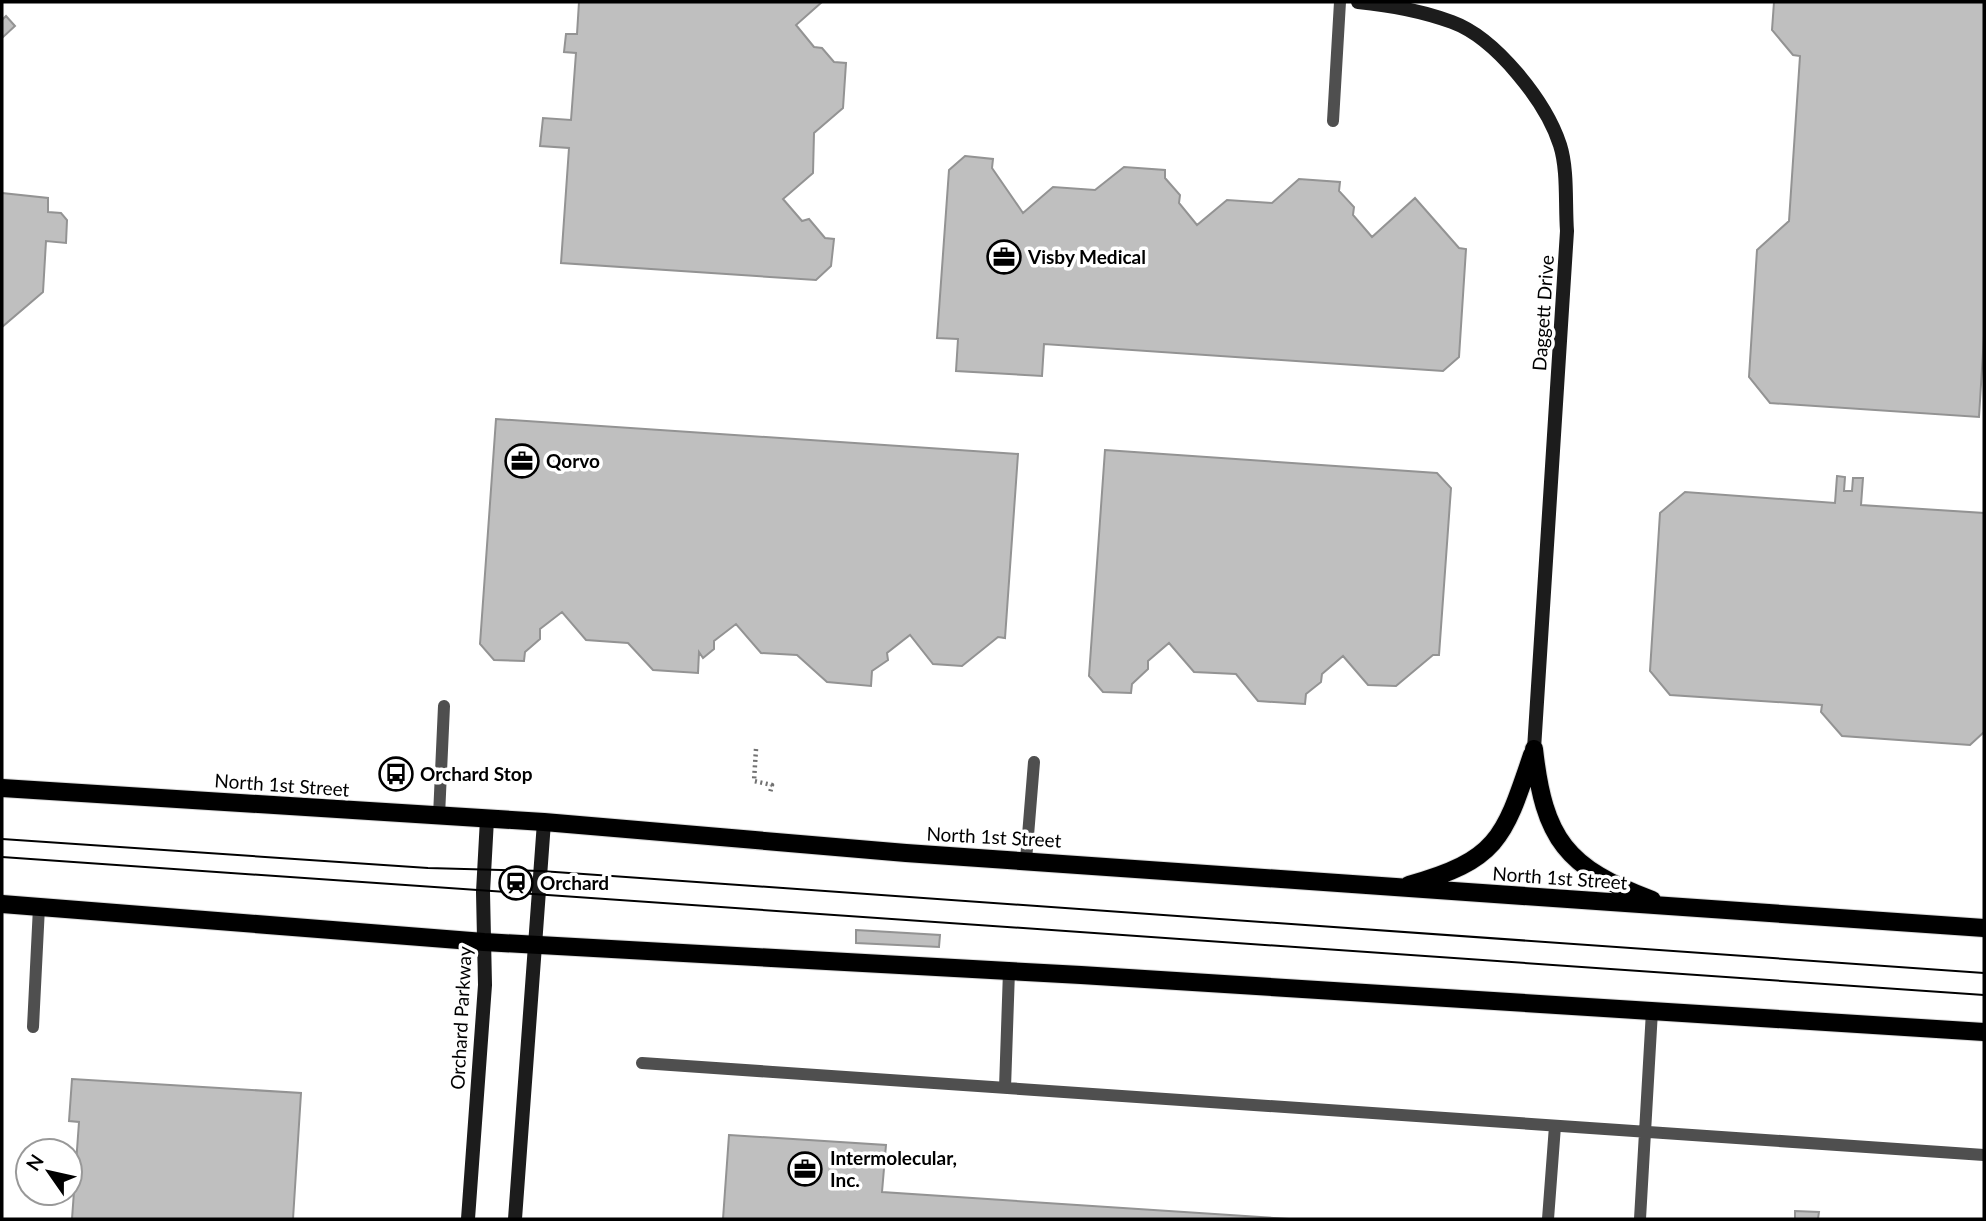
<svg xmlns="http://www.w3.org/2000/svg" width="1986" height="1221" font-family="Lato,sans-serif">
<rect width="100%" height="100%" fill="#fff"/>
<path fill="#bfbfbf" stroke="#939393" stroke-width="2" d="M579,2H822L796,25L814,47L822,48L834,62L846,63L843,108L814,133L813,173L783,199L802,221L809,219L825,238L834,239L831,266L816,280L561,263L569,148L540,146L543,118L571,120L576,53L564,52L566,34H577Z
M1774,2H1984V336L1979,417L1770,403L1749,377L1757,250L1789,221L1800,56L1793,55L1772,30Z
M6,16L15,26L2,38V20Z
M965,156L993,159L992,168L1023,213L1053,187L1095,190L1124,167L1165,170V178L1180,195L1179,203L1197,225L1227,200L1272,203L1299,179L1340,182L1339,191L1354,207L1353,215L1372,237L1415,198L1459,248L1466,249L1459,357L1443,371L1044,344L1042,376L956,371L958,339L937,338L949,170Z
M2,193L48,198V212L61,213L67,220L66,243L46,241L43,292L2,327Z
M496,419L1018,454L1005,638L998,637L962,666L933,664L910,635L887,653L888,660L872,671L871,686L827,682L797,655L761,653L736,624L714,641V649L703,658L699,652L698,673L653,670L628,643L586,640L562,612L540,629V639L525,652L524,661L494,660L480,644Z
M1105,450L1437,473L1451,488L1439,655H1433L1396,686L1368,685L1343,656L1322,674L1321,682L1306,694L1305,704L1258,701L1236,674L1194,672L1169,643L1148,661V669L1132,684L1131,693L1103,692L1089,676Z
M1837,476L1845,477L1844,491H1852L1853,478H1863L1861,505L1984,513V732L1970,745L1842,736L1821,712L1822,705L1670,695L1650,671L1660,513L1685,492L1835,503Z
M856,930L940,935L939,947L856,943Z
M72,1079L301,1093L293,1219H72L79,1122L69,1121Z
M729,1135L886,1145L882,1192L1289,1219H723Z
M1795,1211L1819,1212L1818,1219H1795Z"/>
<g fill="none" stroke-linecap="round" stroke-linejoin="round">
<defs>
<path id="primary" d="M1534,749C1544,839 1566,868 1652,900
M2,788L544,822L906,853L1984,928
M1409,885C1498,860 1504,838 1532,755
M2,904L484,942L1081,975L1984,1032"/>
</defs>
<use href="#primary" stroke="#dbdbdb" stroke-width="20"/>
<path stroke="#717171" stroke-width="4.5" stroke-dasharray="2 3.5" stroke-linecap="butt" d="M756,749L754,781L772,785L770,793"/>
<path stroke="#4f4f4f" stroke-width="12" d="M1333,121L1340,2
M439,816L444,706
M1026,860L1034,762
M33,1027L39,907
M642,1063L1984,1155
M1005,1088L1009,971
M1548,1219L1555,1126
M1640,1219L1652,1011"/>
<path stroke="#1c1c1c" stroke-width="14" d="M1358,2C1389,5 1422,11 1452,22C1496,38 1546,102 1560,145C1568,170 1565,204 1567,231L1534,749
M468,1219L485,985L483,892L487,819
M515,1219L544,822"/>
<use href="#primary" stroke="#000" stroke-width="18"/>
<path stroke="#000" stroke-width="2" d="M2,839L428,868L541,871L1984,973
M2,857L1984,995"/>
</g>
<defs>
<symbol id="office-ring" viewBox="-11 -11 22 22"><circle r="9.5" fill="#fff" stroke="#000" stroke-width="1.5"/><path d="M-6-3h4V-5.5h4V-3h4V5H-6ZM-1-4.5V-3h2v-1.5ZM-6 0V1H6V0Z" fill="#000"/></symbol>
<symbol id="bus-ring" viewBox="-11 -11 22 22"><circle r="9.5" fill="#fff" stroke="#000" stroke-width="1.5"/><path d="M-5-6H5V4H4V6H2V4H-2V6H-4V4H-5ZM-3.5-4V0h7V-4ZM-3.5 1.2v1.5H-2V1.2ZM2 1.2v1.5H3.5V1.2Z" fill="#000"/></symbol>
<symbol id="station-ring" viewBox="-11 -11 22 22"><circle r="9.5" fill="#fff" stroke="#000" stroke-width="1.5"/><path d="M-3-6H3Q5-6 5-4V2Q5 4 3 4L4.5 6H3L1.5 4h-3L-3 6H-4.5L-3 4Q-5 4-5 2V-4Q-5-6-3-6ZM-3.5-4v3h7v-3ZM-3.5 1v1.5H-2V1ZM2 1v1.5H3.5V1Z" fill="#000"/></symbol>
</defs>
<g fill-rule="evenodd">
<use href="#office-ring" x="985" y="238" width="38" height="38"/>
<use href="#office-ring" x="503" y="442" width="38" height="38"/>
<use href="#bus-ring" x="377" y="755" width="38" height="38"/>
<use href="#station-ring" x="497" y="864" width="38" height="38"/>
<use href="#office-ring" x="786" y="1150" width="38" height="38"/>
</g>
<g text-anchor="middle" stroke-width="7" stroke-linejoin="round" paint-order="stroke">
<g font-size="19" font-weight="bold" fill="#000" stroke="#fff" text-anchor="start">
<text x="1028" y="264">Visby Medical</text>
<text x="546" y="468">Qorvo</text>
<text x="420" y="781">Orchard Stop</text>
<text x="540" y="890">Orchard</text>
<text x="830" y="1165">Intermolecular,<tspan x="830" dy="22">Inc.</tspan></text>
</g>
<g font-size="19" fill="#000" stroke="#fff">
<text transform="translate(1543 313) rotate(-86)" y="7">Daggett Drive</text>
<text transform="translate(282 785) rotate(4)" y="7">North 1st Street</text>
<text transform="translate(994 837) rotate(3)" y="7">North 1st Street</text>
<text transform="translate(1560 878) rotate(4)" y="7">North 1st Street</text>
<text transform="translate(461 1018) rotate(-87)" y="7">Orchard Parkway</text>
</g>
</g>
<rect width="1986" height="1221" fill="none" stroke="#000000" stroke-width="7"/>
<g transform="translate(49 1172) rotate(304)"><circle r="33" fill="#ffffff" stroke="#999999" stroke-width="2"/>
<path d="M0-5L12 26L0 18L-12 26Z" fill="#000000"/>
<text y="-10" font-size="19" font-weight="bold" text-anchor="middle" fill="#000000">N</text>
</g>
</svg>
